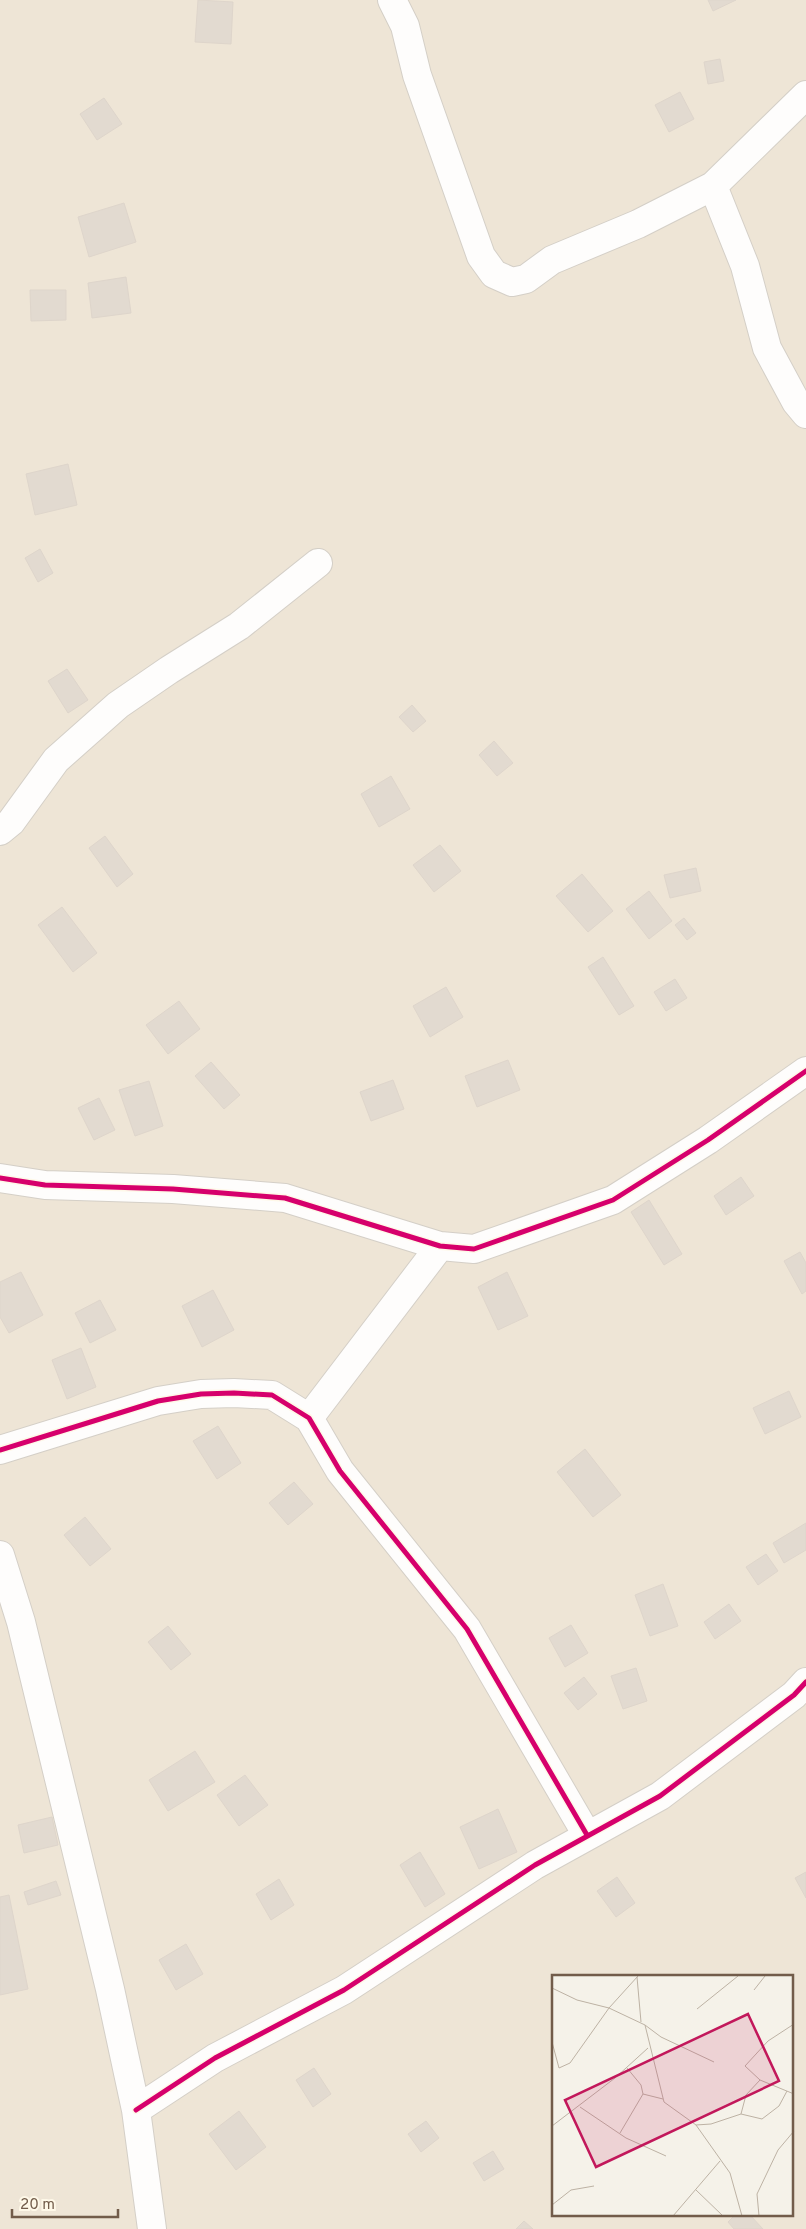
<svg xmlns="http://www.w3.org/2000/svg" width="806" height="2229" font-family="Overpass,sans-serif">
<rect width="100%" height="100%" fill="#f5f2e9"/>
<path fill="#eee5d6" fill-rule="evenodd" d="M0,0H806V2229H0ZM554,1976H792V2215H554Z"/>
<path fill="#e2dad0" stroke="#ded5cb" d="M198,0L233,2L231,44L195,42Z
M708,0H736L713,11Z
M720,59L724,81L708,84L704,62Z
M680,92L694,119L669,132L655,105Z
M104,98L122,124L97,140L80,114Z
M124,203L136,242L89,257L78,217Z
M126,277L131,313L92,318L88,283Z
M30,290H66V320L31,321Z
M68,464L77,505L35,515L26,474Z
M40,549L53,573L38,582L25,558Z
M67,669L88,700L68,713L48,681Z
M412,705L426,721L413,732L399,717Z
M494,741L513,763L497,776L479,755Z
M391,776L410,809L379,827L361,794Z
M105,836L133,874L117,887L89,848Z
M440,845L461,871L434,892L413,865Z
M696,868L701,891L670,898L664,875Z
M582,874L613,911L588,932L556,896Z
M649,891L672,921L649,939L626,909Z
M62,907L97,953L73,972L38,925Z
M684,918L696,933L687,940L675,925Z
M603,957L634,1006L619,1015L588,967Z
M675,979L687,998L666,1011L654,992Z
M446,987L463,1017L430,1037L413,1006Z
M179,1001L200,1029L168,1054L146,1025Z
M508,1060L520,1090L477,1107L465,1076Z
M211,1062L240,1095L224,1109L195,1076Z
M393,1080L404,1109L371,1121L360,1092Z
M149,1081L163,1126L135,1136L119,1090Z
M99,1098L115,1130L94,1140L78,1108Z
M741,1177L754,1196L726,1215L714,1196Z
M649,1200L682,1254L664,1265L631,1212Z
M800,1252L806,1263V1291L802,1294L784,1261Z
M21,1272L43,1315L9,1333L0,1317V1282Z
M507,1272L528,1316L498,1330L478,1287Z
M213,1290L234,1330L202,1347L182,1306Z
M100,1300L116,1330L90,1343L75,1313Z
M81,1348L96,1387L67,1399L52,1360Z
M789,1391L801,1417L765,1434L753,1408Z
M218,1426L241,1463L217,1479L193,1441Z
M585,1449L621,1495L593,1517L557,1472Z
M294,1482L313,1504L288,1525L269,1503Z
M85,1517L111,1549L90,1566L64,1535Z
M806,1523V1550L784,1563L773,1543Z
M766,1554L778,1571L758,1585L746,1567Z
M663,1584L678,1626L650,1636L635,1595Z
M729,1604L741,1621L715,1639L704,1622Z
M571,1625L588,1653L565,1667L549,1638Z
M168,1626L191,1654L171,1670L148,1642Z
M636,1668L647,1701L623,1709L611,1676Z
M584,1677L597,1694L578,1710L564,1693Z
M195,1751L215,1782L168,1811L149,1780Z
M245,1775L268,1805L239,1826L217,1795Z
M498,1809L517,1852L479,1869L460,1827Z
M52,1817L58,1845L24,1853L18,1825Z
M420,1852L445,1894L425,1907L400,1865Z
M806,1872V1898L795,1878Z
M617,1877L635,1903L616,1917L597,1891Z
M279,1879L294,1905L271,1920L256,1894Z
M56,1881L61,1895L28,1905L24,1892Z
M9,1895L28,1989L0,1995V1897Z
M186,1944L203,1974L176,1990L159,1960Z
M314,2068L331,2094L313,2107L296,2080Z
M239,2111L266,2147L236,2170L209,2134Z
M426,2121L439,2138L421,2152L408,2134Z
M493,2151L504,2169L484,2181L473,2163Z
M735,2215H750L763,2229H734L728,2222Z
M524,2221L533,2229H516Z"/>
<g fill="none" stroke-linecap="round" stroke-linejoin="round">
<defs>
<path id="street" d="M392,0L405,26L417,75L481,256L494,274L512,282L526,279L552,260L638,224L713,186L806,95
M713,186L745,266L767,348L796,402L806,414
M0,831L11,822L56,760L118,705L169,670L239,626L318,563
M0,1178L45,1185L173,1189L285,1198L440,1246L474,1249L613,1200L708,1140L806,1071
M309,1418L440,1246
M0,1450L158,1401L201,1394L234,1393L272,1395L309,1418L340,1471L467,1629L587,1835
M0,1555L21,1622L110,1989L136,2110L152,2229
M136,2110L215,2058L344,1990L535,1865L660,1796L794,1695L806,1682"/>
</defs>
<use href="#street" stroke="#d4cfc7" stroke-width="30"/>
<use href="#street" stroke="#fefdfc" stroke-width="28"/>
<defs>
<path id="cycleway" d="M0,1178L45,1185L173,1189L285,1198L440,1246L474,1249L613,1200L708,1140L806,1071
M0,1450L158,1401L201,1394L234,1393L272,1395L309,1418L340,1471L467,1629L587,1835
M136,2110L215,2058L344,1990L535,1865L660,1796L794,1695L806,1682"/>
</defs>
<use href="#cycleway" stroke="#fef8e8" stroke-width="8"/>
<use href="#cycleway" stroke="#d6006c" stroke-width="5"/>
</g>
<g transform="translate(552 1975)">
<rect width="241" height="241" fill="#f5f2e9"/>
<path fill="none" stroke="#bdb2a4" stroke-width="1" d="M85,2L89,47M0,13L25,25L57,33L93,50L112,127L144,150L178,198L190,241M202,15L213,1M145,34L186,1M242,49L216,66L193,91L208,105L242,119M93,50L109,62L162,87M0,67L7,93L18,88L57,33L86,1M91,119L111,124M28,132L74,163L114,181M189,139L194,120L208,105M144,150L159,149L189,139L210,144L227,131L235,116M0,151L63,103L96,73M68,158L91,119L89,110L75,93M144,215L171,241M0,230L19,215L42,211M121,241L168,186M207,241L205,219L226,175L242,156"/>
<path fill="#c2185b" fill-opacity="0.15" stroke="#c2185b" stroke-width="2.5" d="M196,39L227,106L44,192L13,125Z"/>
<rect width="241" height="241" fill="none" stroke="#725c4a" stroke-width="2.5"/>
</g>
<path d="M12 2209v8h106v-8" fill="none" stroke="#725c4a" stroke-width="2.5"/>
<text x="20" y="2209" font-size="15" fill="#725c4a" stroke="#fef8e8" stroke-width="4" paint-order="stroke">20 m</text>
</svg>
